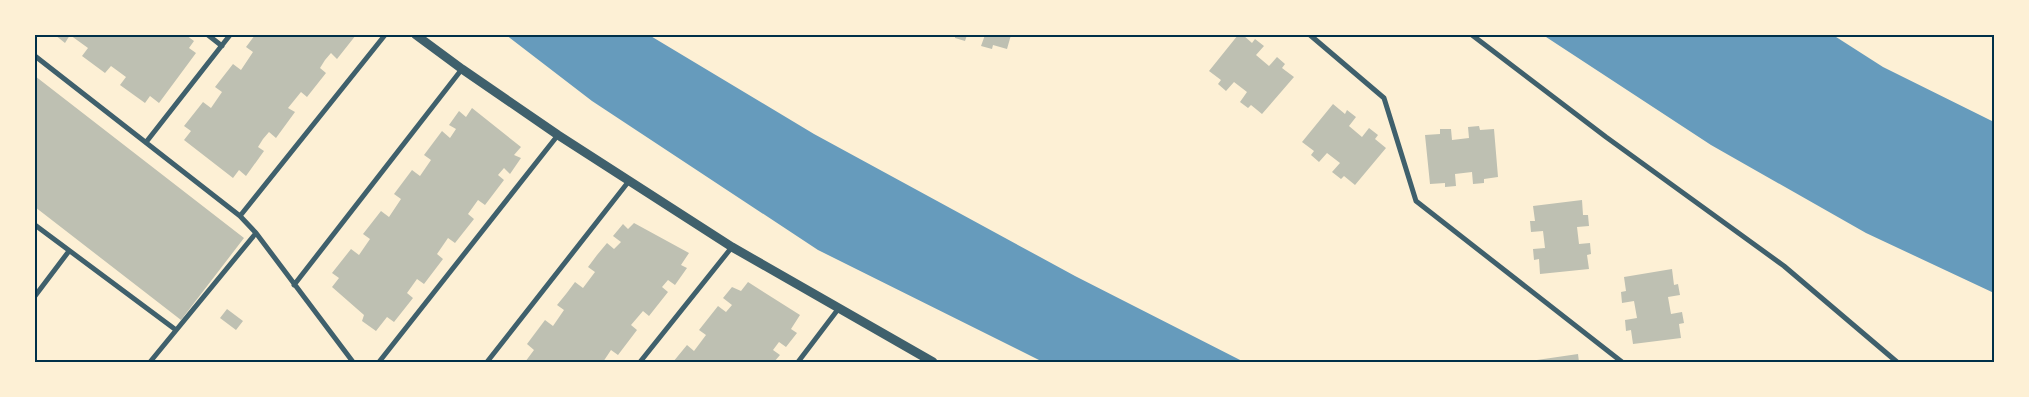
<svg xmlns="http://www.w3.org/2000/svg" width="2029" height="397" font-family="Commissioner,sans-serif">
<rect width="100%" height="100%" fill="#fdf0d5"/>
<path fill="#669bbc" d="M506,35H649L814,134L1075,276L1244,362H1043L818,250L592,101Z
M1543,35H1833L1883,67L1994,122V293L1866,233L1711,145Z"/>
<path fill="#bec0b2" d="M55,35H186L194,41L189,48L196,53L159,103L150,96L145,103L120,85L126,77L111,66L105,73L82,56L88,48L70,35L65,43Z
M255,35H356L337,59L331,53L325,60L320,68L326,73L307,97L301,92L288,108L295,112L276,138L269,132L263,139L258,147L264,151L246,176L239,170L233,178L184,140L191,131L184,126L203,102L211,108L222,92L215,87L233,64L241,70L253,52L246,47Z
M955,35H967L965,41L955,38Z
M985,35H1011L1007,49L993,45L992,49L981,46Z
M1238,35H1243L1252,43L1255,39L1264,46L1256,55L1269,66L1277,57L1285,64L1282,68L1294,77L1262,114L1251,105L1248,108L1240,102L1247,92L1234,82L1226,91L1218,84L1221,80L1209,71Z
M35,76L244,238L181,320L35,207Z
M1333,104L1345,114L1347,110L1356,117L1349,126L1362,137L1369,128L1378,135L1375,139L1386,148L1355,185L1344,176L1341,179L1332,172L1340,163L1327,153L1319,162L1311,155L1314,151L1302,142Z
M472,108L521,147L514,155L521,158L510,174L504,168L498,175L504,180L485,205L478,200L468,214L474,219L455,243L448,238L437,254L443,259L424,284L417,279L407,293L413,298L394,322L387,317L376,331L362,321L364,315L332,287L339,278L332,273L351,249L359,255L370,239L363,234L381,211L389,217L401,199L394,194L412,170L420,176L431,160L424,155L442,131L450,138L456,129L449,125L459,111L466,117Z
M1479,126L1480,130L1494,129L1498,177L1484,179V183L1473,184L1472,172L1455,174L1456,186L1445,187V183L1430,184L1425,135L1440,134V129H1451L1452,140L1469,138L1468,127Z
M1582,200L1583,215H1588L1589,226L1577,227L1579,244L1590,243L1591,254L1587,255L1589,269L1540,274L1539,259L1534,260L1533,249L1545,248L1543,231L1531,232L1530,221H1535L1533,206Z
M634,223L689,253L681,265L687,268L675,285L668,280L662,287L668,292L649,316L643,311L631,325L637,330L618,355L611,350L603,362H525L534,350L527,344L545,320L553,326L564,310L557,305L566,294L575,282L583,288L595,272L588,267L597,255L607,243L614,249L621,242L613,236L623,224L628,229Z
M1672,269L1674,285L1678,284L1680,295L1668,297L1671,314L1682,312L1684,323L1679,324L1681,338L1633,344L1631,330L1626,331L1625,320L1637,318L1634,301L1622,303L1621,292L1626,291L1624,277Z
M748,282L800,315L791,329L797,333L786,347L779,342L773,350L780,355L774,362H673L687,345L694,351L706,335L699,330L718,306L726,312L732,305L723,298L732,287L741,291Z
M227,309L243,321L236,330L220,318Z
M1578,354L1579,362H1530V361Z"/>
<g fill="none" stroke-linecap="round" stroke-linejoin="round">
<path stroke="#3f606c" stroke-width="5" d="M208,35L222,46
M1310,35L1384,98L1416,201L1622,362
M1472,35L1606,137L1784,266L1897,362
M35,56L240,216L256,233L353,362
M147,141L230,35
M240,216L385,35
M35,225L176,330
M294,285L462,69
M35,296L69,251
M150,362L256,233
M379,362L558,135
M487,362L629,181
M640,362L732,247
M798,362L839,308"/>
<path stroke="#3f606c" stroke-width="9" d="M416,35L462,69L558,135L732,247L933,362"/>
</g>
<rect width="2029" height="397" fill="none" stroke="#fdf0d5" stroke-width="72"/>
<rect x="36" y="36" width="1957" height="325" fill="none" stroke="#003049" stroke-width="2"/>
</svg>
